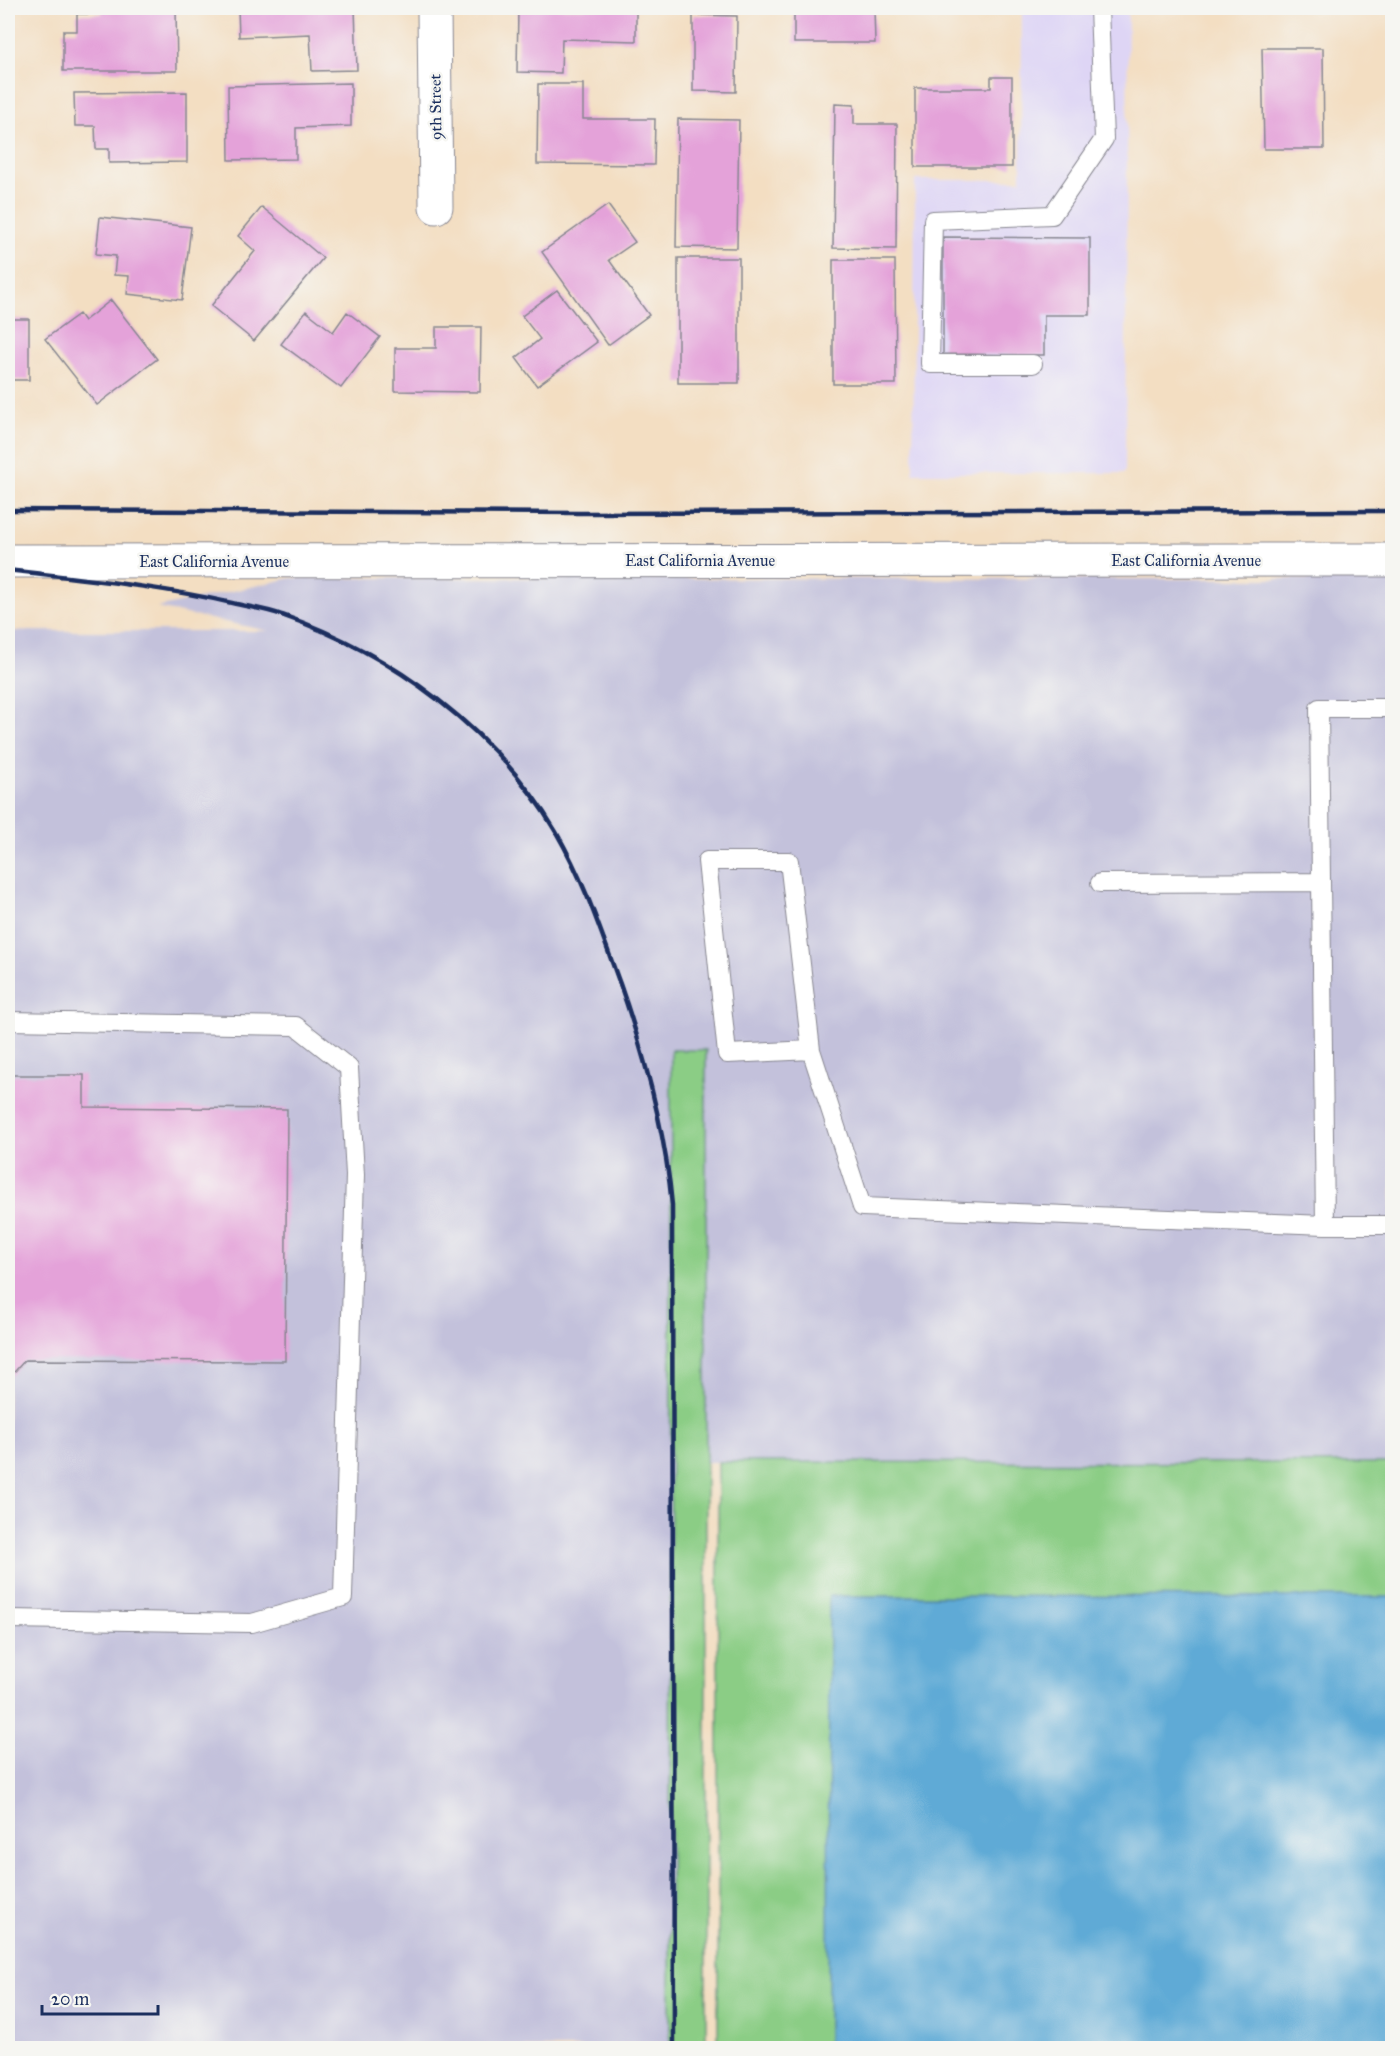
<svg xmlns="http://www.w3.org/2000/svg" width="1400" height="2056" font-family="'IM FELL Great Primer',serif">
<rect width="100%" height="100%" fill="#f6f6f2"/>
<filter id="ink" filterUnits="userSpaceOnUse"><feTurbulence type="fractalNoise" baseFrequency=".0167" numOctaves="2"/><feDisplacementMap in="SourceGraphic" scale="12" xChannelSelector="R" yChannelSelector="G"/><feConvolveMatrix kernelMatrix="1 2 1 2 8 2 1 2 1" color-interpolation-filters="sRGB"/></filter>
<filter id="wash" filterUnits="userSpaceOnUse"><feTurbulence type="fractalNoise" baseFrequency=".008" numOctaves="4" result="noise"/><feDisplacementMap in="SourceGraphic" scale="24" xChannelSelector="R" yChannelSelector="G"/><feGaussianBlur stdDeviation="1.35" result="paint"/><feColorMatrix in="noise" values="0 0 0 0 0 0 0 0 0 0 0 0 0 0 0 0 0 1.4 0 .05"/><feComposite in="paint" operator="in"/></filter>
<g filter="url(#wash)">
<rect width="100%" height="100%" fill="#f3dec2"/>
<path fill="#ded5f5" d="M1022,8H1128L1125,473H913L915,180H1021Z"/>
<path fill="#c3c1db" d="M291,578L1392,579V1463L706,1462V1050L670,2048H8V631H269L157,608Z"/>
<path fill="#8bcd85" stroke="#537e72" stroke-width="1.5" d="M671,1050H706V2048H670Z
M718,1462L1392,1463V2048H718Z"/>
<path fill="#5eaad6" stroke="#3c6c9a" stroke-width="1.5" d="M829,1596L1392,1597V2048H828Z"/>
<g id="blocks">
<path fill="#e4a2d9" d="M102,8H176L177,71H63V31H77V14H102Z
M238,8H355L357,70L312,71L310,34L239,37Z
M518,8H636V41L562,39L561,73L517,72Z
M794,8H874L875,43H794Z
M693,15L737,16L736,92L693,91Z
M1262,48H1323L1324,149H1264Z
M991,77H1012V167H915V88H991Z
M351,83V126L296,128V159L229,160L228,86Z
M538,84H583V119H655L654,165L537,164Z
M187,92V162L109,163V149H96L95,126H75L74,93Z
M835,104L854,105V124H897L896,249L833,248Z
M678,119L739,120L737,248L676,247Z
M608,205L635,242L609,260L649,315L608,345L542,252Z
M262,207L323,258L254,341L211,306L255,251L238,236Z
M100,217L191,227L182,300L127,294L129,276L114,275L116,256L96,254Z
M943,237L1090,238V315H1044V355L943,354Z
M678,258H739V383H678Z
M833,260H895L896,384H833Z
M557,290L597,342L537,386L516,358L540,339L522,316Z
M111,300L157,359L97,405L45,339L79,314L84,321Z
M306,311L333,332L347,312L380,337L341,388L281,344Z
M8,319H29V380H8Z
M436,327H481L480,392L395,391V348H436Z
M8,1075H84V1107L287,1109L285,1361L25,1360L8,1379Z"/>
</g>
</g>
<g filter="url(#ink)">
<use href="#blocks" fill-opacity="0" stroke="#878690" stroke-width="1.5"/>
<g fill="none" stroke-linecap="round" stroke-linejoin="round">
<defs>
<path id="lane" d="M1033,364H930L933,220L1052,215L1104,139L1099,8
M1100,883L1321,882
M8,1021L296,1026L349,1068L355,1175L343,1597L252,1623L8,1619
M811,1050L727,1054L707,861H789L811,1050L862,1207L1325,1225H1392
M1325,1225L1319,708H1392"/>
<path id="street" d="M434,8L436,207
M8,561L1392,560"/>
</defs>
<use href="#lane" stroke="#878690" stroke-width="20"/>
<use href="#street" stroke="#878690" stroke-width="35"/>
<use href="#lane" stroke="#fff" stroke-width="18"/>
<use href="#street" stroke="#fff" stroke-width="33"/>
<path stroke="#1b2f5e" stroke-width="4.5" d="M8,510L579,513L1392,511
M8,570C82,579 159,586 232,603C249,607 266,609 282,615C392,653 497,731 556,832C584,880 601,932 620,984C645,1056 665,1129 672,1205L674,2048"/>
</g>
</g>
<g text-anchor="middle" stroke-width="5" stroke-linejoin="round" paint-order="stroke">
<g font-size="16" fill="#1b2f5e" stroke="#f6f6f2">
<text transform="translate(435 107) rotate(-91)" y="6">9th Street</text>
<text x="700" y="566">East California Avenue</text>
<text x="1186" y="566">East California Avenue</text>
<text x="214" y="567">East California Avenue</text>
</g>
</g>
<rect width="1400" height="2056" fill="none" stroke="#f6f6f2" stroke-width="30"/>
<path d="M42 2005v9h116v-9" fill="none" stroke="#1b2f5e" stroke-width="3"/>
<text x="51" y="2005" font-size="18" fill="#1b2f5e" stroke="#f6f6f2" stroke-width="4.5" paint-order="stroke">20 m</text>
</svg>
